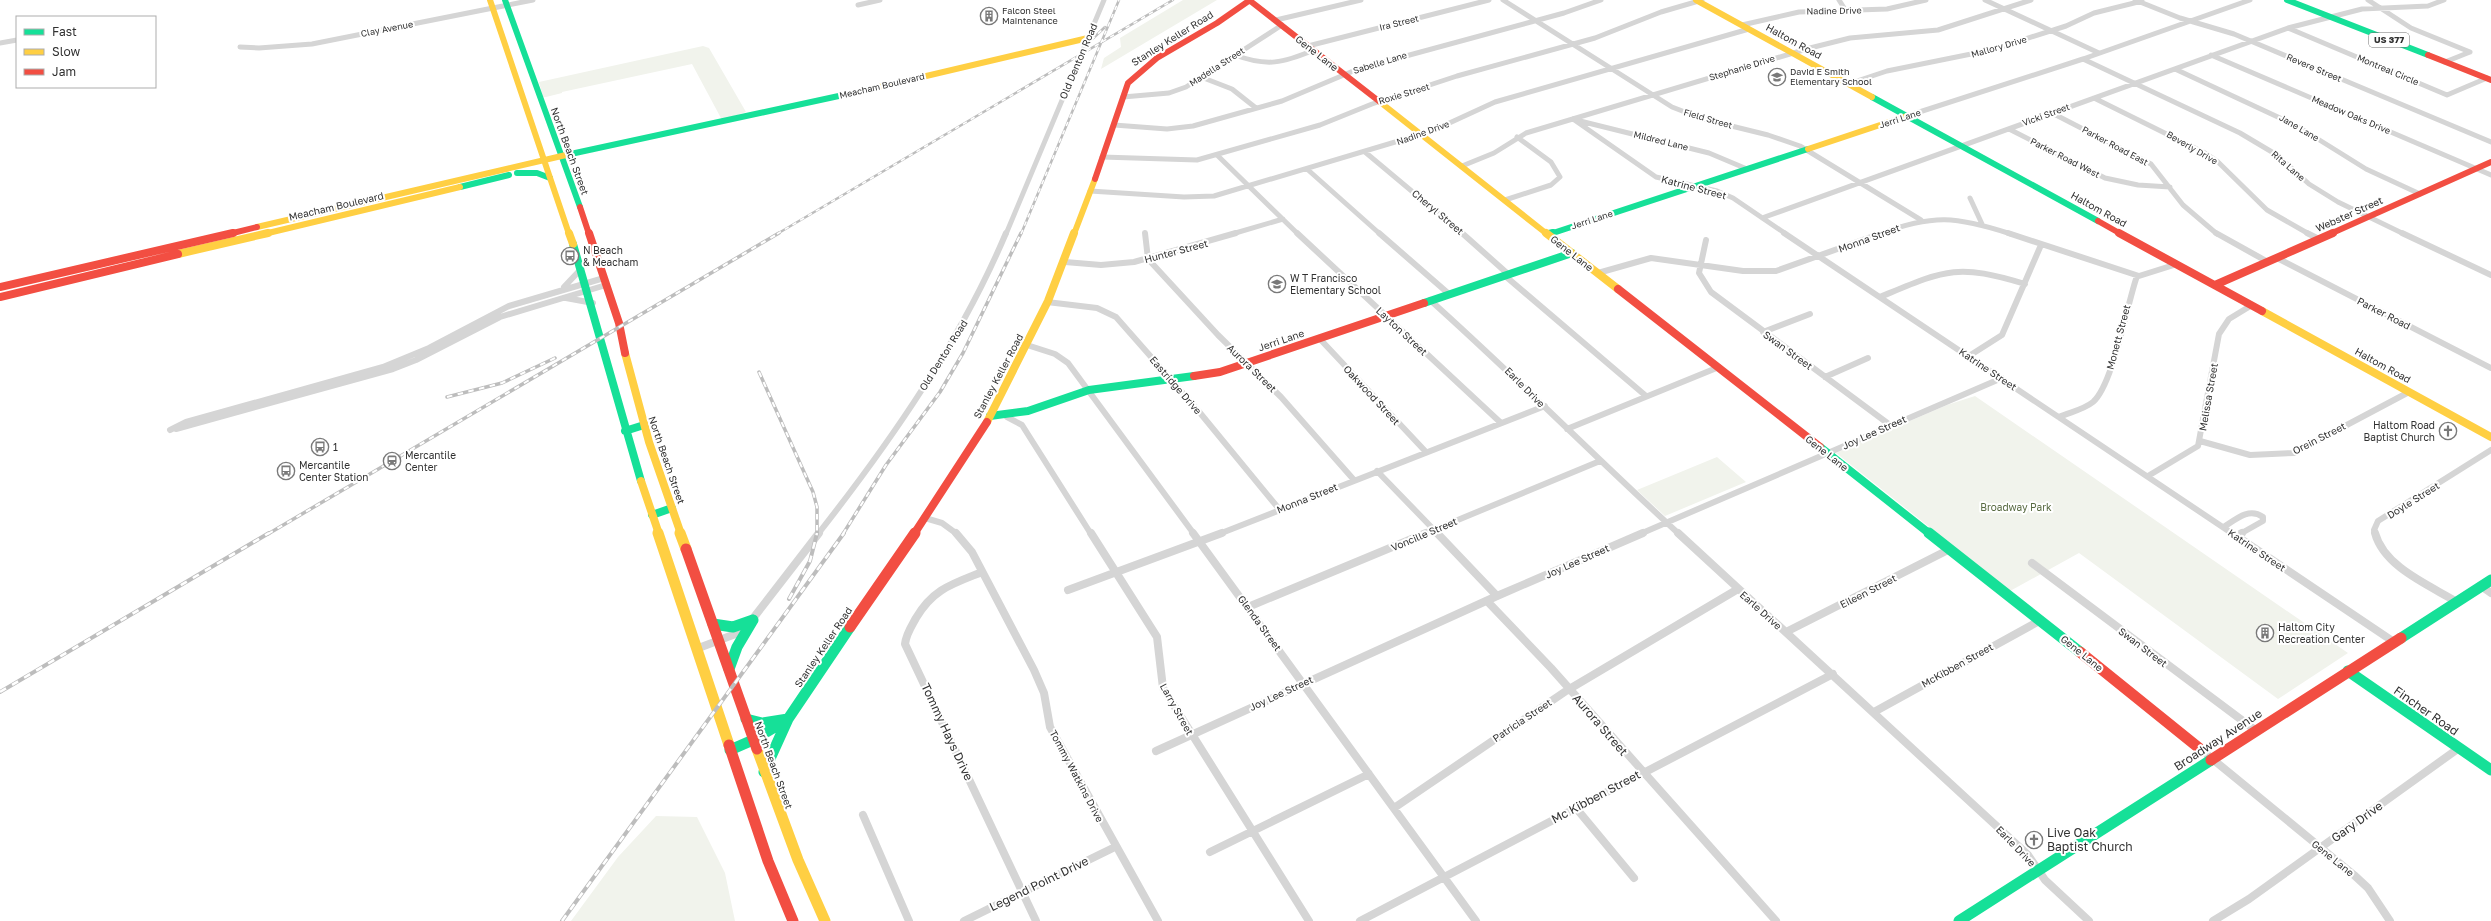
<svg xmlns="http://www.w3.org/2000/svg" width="2491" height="921" font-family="'Golos Text',sans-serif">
<rect width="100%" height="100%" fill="#fff"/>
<path fill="#f1f3ec" d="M1183,0H1217L1101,69L1104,58L1121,47L1120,38Z
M703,46L709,48L746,112L722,120L692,64L562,92V93L546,97H543L539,82Z
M1975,396L2348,653L2278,699L2079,553L2010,591L1836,453L1947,405Z
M1717,457L1746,482L1665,516L1637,490Z
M656,816L697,817L725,873L735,921H571L618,857Z"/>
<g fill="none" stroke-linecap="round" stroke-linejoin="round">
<path stroke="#d5d5d5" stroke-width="5" d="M1503,0L1672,107L1703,119L1768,135L1800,146L1921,220
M1839,0L1846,11
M1985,0L2099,53
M2135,0L2180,18L2234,34L2491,142
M2368,0L2411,28L2470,52
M858,5L880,0
M1276,20L1361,0
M1742,25L1799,12L1887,9L1926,0
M2288,28L2447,95L2487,78
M0,43L17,40
M1308,46L1489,0
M240,47L259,48L312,44L533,0
M1235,55C1267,67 1283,63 1314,50
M2211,55L2491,175
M2083,59L2240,133L2277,155L2309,184L2338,202L2404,234
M2445,62L2470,52
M2175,69L2297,126L2366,169L2420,194
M1201,77L1232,89L1256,108
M1848,84L1887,71L1991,50L2066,26L2094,13L2142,1
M1123,97L1169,93L1186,87L1282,25
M2094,98L2205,153L2217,161L2267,210L2309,234
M2052,113L2151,164L2183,205L2217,234
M1907,116L2083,59L2250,0
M1573,119L1656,177L1717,191L1733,198L1786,234
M1576,120L1709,153L1747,169
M1114,125L1167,129L1193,126L1282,101L1358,69L1564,13L1601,0
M2009,129L2105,178L2138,185L2170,187
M1365,152L1463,234
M1217,155L1298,234
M1102,157L1197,160L1320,125L1372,104L1457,76L1595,38L1661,12L1702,0
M1462,166L1494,153L1526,133L1810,48L1850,38L1938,30L2031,0
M1307,169L1380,234
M1090,191L1184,197L1214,196L1432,131L1495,102L1749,29
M1970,198L1982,224
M1505,200L1551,185L1560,177L1551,162L1517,137
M1762,218L2288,28L2362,9L2428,6L2444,0
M1006,234L1104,0
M1232,234L1283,219
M1879,234C1933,214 1956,216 2011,234"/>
<path stroke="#d5d5d5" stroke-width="6" d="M1145,233L1148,259L1218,335L1281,397L1354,480
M1297,233L1501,423
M1379,233L1449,294
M1462,233L1508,274
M1784,233L2233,534
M2008,233L2139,276L2177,264
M2216,233L2268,262
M2307,233L2319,239
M2402,233L2491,275
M1706,240L1699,273L1711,292L1890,425
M2277,258L2491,368
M1065,262L1101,265L1134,262L1236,233
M1598,273L1651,258L1743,271H1776L1882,233
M1504,275L1646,396
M564,287L581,269
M1880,297C1945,270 1956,263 2025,284
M566,298L593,303
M1430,300C1515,376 1595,457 1679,534
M1047,302L1097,308L1116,317L1196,408L1279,509
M1763,332L1810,314
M1319,338L1426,452
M1027,345L1055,354L1068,363L1194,534
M1969,356L2002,335L2041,245
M1825,377L1868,358
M1007,417L1022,425L1091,534
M2059,417C2070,412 2083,410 2093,402C2113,385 2127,304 2137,276
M176,429L393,369L416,360L500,317L606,285
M1567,429L1719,367
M170,430L186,422L383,367L429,348L509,306L604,278
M2200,441L2250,455L2294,453L2409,392
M1377,471L1438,534
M2148,476L2198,446L2219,334L2229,319L2252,305
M925,518L942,523L957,534
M2224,527C2236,519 2249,507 2263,517V521L2240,534
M818,534C891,441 960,342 1006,233
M1219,534L1545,406
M1424,534L1600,461
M1640,534L2002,378
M2375,534L2374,530L2378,521L2491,450"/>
<path stroke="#d5d5d5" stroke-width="8" d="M956,533L972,552L1034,670L1044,693L1050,727L1158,921
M1091,533L1157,637L1163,688L1309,921
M1193,533L1476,921
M1437,533L1497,596
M1678,533L2028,855L2045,880L2089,921
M2232,533L2394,642
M2375,533C2384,567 2429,585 2457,602
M2237,536L2242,533
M2032,563L2255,730
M982,572C952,584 933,589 916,618C911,627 906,634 905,644L1036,921
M2481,586L2491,593
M1068,590L1222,533
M1487,601L1551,668L1776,921
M1248,607L1426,533
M751,621L819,533
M1786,632L1950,549
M696,649L738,633L743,628
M1874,712L2041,620
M2199,748L2354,875L2368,888L2390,921
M1156,751L1497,596L1643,533
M1394,808L1566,691L1738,589
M1576,808L1634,878
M863,815L909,921
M1210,852L1369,774
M964,921L1115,847
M1360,921L1833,674
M2213,921L2249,899L2459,748"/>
<path stroke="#16e098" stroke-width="6" d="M505,0L580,207
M2287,0L2428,55
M1872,97L2098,221
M566,155L871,89
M517,173H537L550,178
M460,187L509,175
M1550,234L1808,149"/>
<path stroke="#16e098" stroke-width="8" d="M1549,234L1553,233
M573,244L641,481
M1424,303L1572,253
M990,416L1028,411L1089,390L1194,376
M625,431L644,425
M1820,447L1930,534
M652,515L672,508"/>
<path stroke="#16e098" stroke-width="11" d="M1929,533L2080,652
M713,624L733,627L753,620
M2401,638L2491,580
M729,669L737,647L753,620
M2348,671L2491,770
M746,719L762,723L788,719L764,772
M730,750L753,740L788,719L850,627
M1959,921L2211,760"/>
<path stroke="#ffcf43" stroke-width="6" d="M490,0L569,234
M1696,0L1872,97
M871,89L1088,38
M1380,102L1547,234
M1808,149L1907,116
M257,227L566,155
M264,234L460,187
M1074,234L1095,179"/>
<path stroke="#ffcf43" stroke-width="8" d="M569,233L573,244
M1546,233L1618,289
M178,254L268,233
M2262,311L2491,437
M625,353L649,442L681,534
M987,422L1048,301L1074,233
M641,481L659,534"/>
<path stroke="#ffcf43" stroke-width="11" d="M658,533L729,745
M680,533L686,549
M757,749L798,860L825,921"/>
<path stroke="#f24e42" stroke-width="6" d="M1249,0L1380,102
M2428,55L2491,80
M1095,179L1128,83L1157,58L1217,23L1250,0
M580,207L589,234
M2098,221L2121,234
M229,234L257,227
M2330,234L2491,162"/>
<path stroke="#f24e42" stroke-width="8" d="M589,233L619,323L625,353
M2119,233L2262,311
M2215,285L2333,233
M0,287L233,233
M1618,289L1820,447
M0,297L178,254
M1194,376L1220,372L1424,303
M914,534L987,422"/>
<path stroke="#f24e42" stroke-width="11" d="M686,549L757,749
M850,627L915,533
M2080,652L2199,748
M729,745L768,861L793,921
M2211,760L2401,638"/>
<defs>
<path id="rail-far2" d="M1085,46L1105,27
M777,234L1173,0
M1021,234L1119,0"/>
<path id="rail-far1" d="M759,372L813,492L817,507V534
M447,397L502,383L555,358
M268,534L779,233
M843,534L886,465L940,392L963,353L1021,233"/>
<path id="rail" d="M789,599L810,561L817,533
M0,692L269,533
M562,921L844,533"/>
</defs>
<use href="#rail-far2" stroke="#bdbdbd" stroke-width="2.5"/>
<use href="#rail-far1" stroke="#bdbdbd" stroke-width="3.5"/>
<use href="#rail" stroke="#bdbdbd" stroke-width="4"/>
<use href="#rail-far2" stroke="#fff" stroke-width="1.5" stroke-dasharray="4.5" stroke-linecap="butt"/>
<use href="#rail-far1" stroke="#fff" stroke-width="2" stroke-dasharray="5.5" stroke-linecap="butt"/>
<use href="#rail" stroke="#fff" stroke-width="2.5" stroke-dasharray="7" stroke-linecap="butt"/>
</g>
<defs>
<symbol id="building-ring" viewBox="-11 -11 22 22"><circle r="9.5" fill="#fff" stroke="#797979" stroke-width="1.5"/><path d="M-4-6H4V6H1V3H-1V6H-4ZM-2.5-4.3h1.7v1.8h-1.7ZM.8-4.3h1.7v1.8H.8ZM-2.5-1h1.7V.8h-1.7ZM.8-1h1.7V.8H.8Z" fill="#797979"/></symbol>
<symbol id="school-ring" viewBox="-11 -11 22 22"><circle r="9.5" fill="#fff" stroke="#797979" stroke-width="1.5"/><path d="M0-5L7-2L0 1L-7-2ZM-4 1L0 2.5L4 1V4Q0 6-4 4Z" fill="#797979"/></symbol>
<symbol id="bus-ring" viewBox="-11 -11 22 22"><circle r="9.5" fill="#fff" stroke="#797979" stroke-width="1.5"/><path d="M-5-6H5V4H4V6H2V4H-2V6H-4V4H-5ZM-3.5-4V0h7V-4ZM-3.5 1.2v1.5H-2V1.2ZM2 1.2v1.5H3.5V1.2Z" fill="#797979"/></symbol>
<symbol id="church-ring" viewBox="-11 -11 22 22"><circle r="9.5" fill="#fff" stroke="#797979" stroke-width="1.5"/><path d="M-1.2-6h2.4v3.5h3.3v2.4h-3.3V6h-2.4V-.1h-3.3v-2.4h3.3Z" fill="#797979"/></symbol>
<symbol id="station-ring" viewBox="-11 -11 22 22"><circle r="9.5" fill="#fff" stroke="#797979" stroke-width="1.5"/><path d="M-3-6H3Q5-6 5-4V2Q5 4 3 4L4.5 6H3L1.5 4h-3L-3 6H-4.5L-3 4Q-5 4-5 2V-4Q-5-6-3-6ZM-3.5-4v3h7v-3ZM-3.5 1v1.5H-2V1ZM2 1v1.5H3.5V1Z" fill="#797979"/></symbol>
</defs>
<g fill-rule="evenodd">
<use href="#building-ring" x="979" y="6" width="20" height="20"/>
<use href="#school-ring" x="1767" y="67" width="20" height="20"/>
<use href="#bus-ring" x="560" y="246" width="20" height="20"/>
<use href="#school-ring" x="1267" y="274" width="20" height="20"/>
<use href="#church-ring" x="2438" y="421" width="20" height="20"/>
<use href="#bus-ring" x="310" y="437" width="20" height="20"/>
<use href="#station-ring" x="382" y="451" width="20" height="20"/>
<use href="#bus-ring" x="276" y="461" width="20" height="20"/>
<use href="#building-ring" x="2255" y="623" width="20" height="20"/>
<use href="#church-ring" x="2024" y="830" width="20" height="20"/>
</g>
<g text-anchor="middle" stroke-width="4" stroke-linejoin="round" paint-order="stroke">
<g font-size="9" fill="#313131" stroke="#fff" text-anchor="start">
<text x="1002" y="14">Falcon Steel<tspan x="1002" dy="10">Maintenance</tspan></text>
<text x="1790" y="75">David E Smith<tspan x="1790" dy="10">Elementary School</tspan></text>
</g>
<g font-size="9" fill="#313131" stroke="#fff">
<text transform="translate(1834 11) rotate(-1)" y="3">Nadine Drive</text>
<text transform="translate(1399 23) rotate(-14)" y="3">Ira Street</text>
<text transform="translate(387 29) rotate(-11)" y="3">Clay Avenue</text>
<text transform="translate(1999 47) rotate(-16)" y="3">Mallory Drive</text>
<text transform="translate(1380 63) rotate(-17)" y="3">Sabelle Lane</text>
<text transform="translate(1217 67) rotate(-33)" y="3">Madella Street</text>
<text transform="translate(1742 68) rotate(-17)" y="3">Stephanie Drive</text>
<text transform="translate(2314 68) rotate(23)" y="3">Revere Street</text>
<text transform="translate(2388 70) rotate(23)" y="3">Montreal Circle</text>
<text transform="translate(882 86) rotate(-13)" y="3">Meacham Boulevard</text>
<text transform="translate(1404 94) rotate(-17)" y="3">Roxie Street</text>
<text transform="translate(2046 115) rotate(-20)" y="3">Vicki Street</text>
<text transform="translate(2351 115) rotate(23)" y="3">Meadow Oaks Drive</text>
<text transform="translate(1708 119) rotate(16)" y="3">Field Street</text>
<text transform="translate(1900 119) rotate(-18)" y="3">Jerri Lane</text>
<text transform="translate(2299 128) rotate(30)" y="3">Jane Lane</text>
<text transform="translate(1423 133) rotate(-20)" y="3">Nadine Drive</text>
<text transform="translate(1661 141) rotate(14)" y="3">Mildred Lane</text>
<text transform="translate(2115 146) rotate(28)" y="3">Parker Road East</text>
<text transform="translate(2192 148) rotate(30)" y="3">Beverly Drive</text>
<text transform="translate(2065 158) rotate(27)" y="3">Parker Road West</text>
<text transform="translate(2288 166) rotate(41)" y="3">Rita Lane</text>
<text transform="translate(1592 220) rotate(-18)" y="3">Jerri Lane</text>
</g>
<rect fill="#fff" stroke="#6f6f6f" stroke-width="1" x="2369" y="33" width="40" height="14" rx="3"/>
<g font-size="9" font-weight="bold" fill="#313131">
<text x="2389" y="43">US 377</text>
</g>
<g font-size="10" fill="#313131" stroke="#fff">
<text transform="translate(1172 38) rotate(-32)" y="4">Stanley Keller Road</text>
<text transform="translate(1794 41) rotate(29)" y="4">Haltom Road</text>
<text transform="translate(1317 53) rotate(38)" y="4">Gene Lane</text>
<text transform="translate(1078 61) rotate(-67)" y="4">Old Denton Road</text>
<text transform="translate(570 151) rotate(70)" y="4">North Beach Street</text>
<text transform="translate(1694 187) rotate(15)" y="4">Katrine Street</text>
<text transform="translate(336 206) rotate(-13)" y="4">Meacham Boulevard</text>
<text transform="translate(2099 209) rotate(29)" y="4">Haltom Road</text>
<text transform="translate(1438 212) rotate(40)" y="4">Cheryl Street</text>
<text transform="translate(2349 214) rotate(-24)" y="4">Webster Street</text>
<text transform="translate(1869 238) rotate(-20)" y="4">Monna Street</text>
<text transform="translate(1176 251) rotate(-15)" y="4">Hunter Street</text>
<text transform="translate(1572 253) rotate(38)" y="4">Gene Lane</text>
<text transform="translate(2384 313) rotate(27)" y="4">Parker Road</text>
<text transform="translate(1402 331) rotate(43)" y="4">Layton Street</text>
<text transform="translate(2118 337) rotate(-75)" y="4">Monett Street</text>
<text transform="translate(1281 340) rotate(-19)" y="4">Jerri Lane</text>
<text transform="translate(1788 350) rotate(36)" y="4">Swan Street</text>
<text transform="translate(943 355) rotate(-58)" y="4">Old Denton Road</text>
<text transform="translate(2383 365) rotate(29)" y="4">Haltom Road</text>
<text transform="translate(1252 368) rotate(44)" y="4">Aurora Street</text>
<text transform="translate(1988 369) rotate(34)" y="4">Katrine Street</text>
<text transform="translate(998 376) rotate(-62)" y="4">Stanley Keller Road</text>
<text transform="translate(1176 385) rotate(49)" y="4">Eastridge Drive</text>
<text transform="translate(1525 387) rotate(45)" y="4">Earle Drive</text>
<text transform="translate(1372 395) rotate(47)" y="4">Oakwood Street</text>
<text transform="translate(2208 397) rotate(-80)" y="4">Melissa Street</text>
<text transform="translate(1874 432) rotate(-24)" y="4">Joy Lee Street</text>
<text transform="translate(2319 438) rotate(-27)" y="4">Orein Street</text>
<text transform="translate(1827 453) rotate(38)" y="4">Gene Lane</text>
<text transform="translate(667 460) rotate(71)" y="4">North Beach Street</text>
<text transform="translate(1307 498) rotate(-22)" y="4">Monna Street</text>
<text transform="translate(2413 500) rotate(-32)" y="4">Doyle Street</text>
<text transform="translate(1424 534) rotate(-23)" y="4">Voncille Street</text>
<text transform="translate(2257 550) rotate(34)" y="4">Katrine Street</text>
<text transform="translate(1577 561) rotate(-24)" y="4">Joy Lee Street</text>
<text transform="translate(1868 591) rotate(-27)" y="4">Eileen Street</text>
<text transform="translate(1761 610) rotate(42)" y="4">Earle Drive</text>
<text transform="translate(1260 623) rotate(54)" y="4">Glenda Street</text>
<text transform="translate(823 647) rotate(-56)" y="4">Stanley Keller Road</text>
<text transform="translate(2143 647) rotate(37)" y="4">Swan Street</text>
<text transform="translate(2082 653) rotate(39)" y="4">Gene Lane</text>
<text transform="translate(1957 665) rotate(-29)" y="4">McKibben Street</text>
<text transform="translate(1281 693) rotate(-25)" y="4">Joy Lee Street</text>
<text transform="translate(1177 709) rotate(61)" y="4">Larry Street</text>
<text transform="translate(1522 720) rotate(-34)" y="4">Patricia Street</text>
<text transform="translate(774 765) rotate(70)" y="4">North Beach Street</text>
<text transform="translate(1077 776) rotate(62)" y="4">Tommy Watkins Drive</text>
<text transform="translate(2016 846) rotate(46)" y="4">Earle Drive</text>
<text transform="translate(2333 858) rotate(39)" y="4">Gene Lane</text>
</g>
<g font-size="10" fill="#313131" stroke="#fff" text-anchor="start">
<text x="583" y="254">N Beach<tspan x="583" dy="12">&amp; Meacham</tspan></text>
<text x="1290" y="282">W T Francisco<tspan x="1290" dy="12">Elementary School</tspan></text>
<text x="2435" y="429" text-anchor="end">Haltom Road<tspan x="2435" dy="12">Baptist Church</tspan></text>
<text x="333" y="451">1</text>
<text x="405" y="459">Mercantile<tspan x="405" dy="12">Center</tspan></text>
<text x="299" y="469">Mercantile<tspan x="299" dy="12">Center Station</tspan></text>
<text x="2278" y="631">Haltom City<tspan x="2278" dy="12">Recreation Center</tspan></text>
</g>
<g font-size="10" fill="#586a41" stroke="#fff">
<text x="2016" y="511">Broadway Park</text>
</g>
<g font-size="12" fill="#313131" stroke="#fff">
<text transform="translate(2426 711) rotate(35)" y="4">Fincher Road</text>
<text transform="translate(1600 725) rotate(49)" y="4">Aurora Street</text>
<text transform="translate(947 732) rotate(65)" y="4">Tommy Hays Drive</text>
<text transform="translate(2218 740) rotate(-33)" y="4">Broadway Avenue</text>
<text transform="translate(1596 797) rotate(-28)" y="4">Mc Kibben Street</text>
<text transform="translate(2357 822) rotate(-36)" y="4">Gary Drive</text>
<text transform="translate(1039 884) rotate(-26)" y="4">Legend Point Drive</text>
</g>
<g font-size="12" fill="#313131" stroke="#fff" text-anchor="start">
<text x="2047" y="837">Live Oak<tspan x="2047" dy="14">Baptist Church</tspan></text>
</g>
</g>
<rect x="16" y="16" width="140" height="72" fill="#ffffff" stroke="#adadad"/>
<rect x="24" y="29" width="20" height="6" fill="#16e098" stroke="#adadad"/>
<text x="52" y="36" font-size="12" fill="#313131">Fast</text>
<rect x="24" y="49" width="20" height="6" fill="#ffcf43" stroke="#adadad"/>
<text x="52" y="56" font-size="12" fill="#313131">Slow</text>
<rect x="24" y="69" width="20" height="6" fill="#f24e42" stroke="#adadad"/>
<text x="52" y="76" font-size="12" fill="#313131">Jam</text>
</svg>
